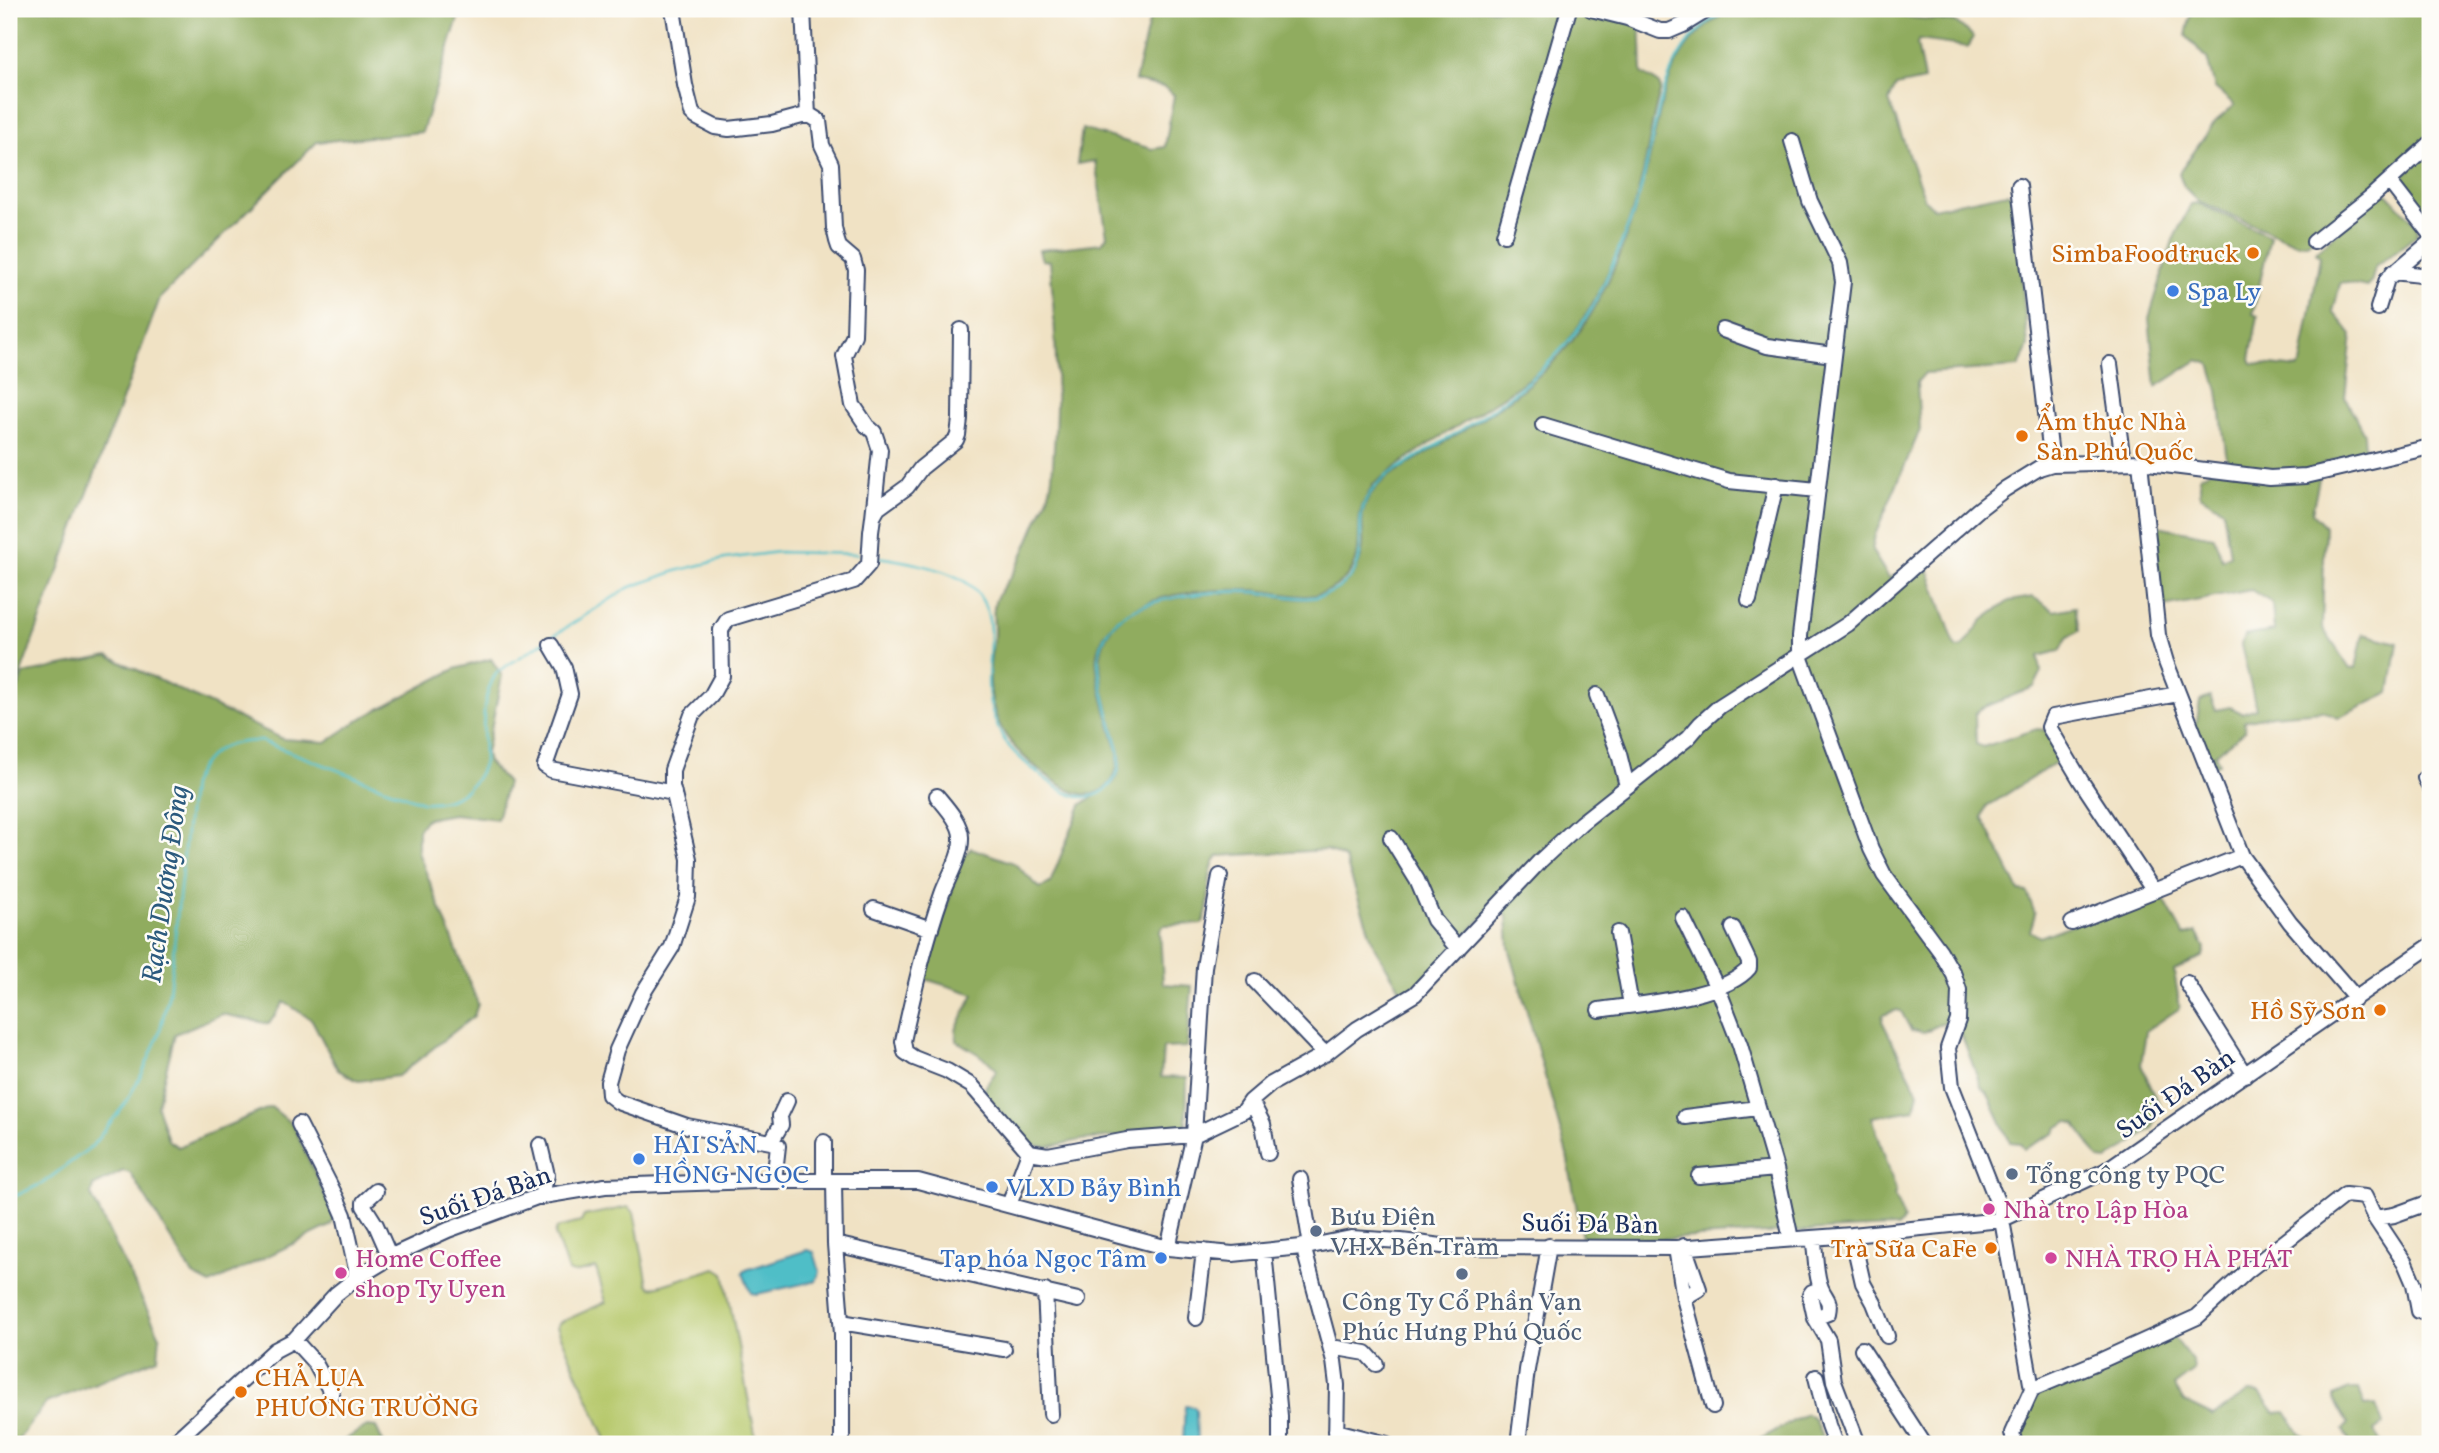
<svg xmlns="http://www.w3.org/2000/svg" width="2439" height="1453" font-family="Vollkorn,serif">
<rect width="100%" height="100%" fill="#fdfcf7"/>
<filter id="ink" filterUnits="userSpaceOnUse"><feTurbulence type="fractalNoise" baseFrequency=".0143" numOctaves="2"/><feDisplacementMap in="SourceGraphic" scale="14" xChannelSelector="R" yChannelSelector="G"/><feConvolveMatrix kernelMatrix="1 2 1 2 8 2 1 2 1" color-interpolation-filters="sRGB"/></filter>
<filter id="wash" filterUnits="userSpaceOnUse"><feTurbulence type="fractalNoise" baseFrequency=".00686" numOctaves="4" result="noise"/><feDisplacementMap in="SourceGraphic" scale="28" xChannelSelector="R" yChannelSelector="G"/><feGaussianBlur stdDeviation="1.57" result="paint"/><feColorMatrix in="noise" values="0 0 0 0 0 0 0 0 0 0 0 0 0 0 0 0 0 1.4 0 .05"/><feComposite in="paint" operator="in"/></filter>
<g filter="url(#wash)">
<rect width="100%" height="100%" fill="#f0e2c4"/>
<path fill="#b6c86b" stroke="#687c64" stroke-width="2" d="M628,1207L634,1212L648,1284L652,1288L716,1268L724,1273L757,1444H608L557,1327L559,1323L606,1302L596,1268L574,1273L568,1271L555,1234L557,1228L581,1222L584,1216Z"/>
<path fill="#90ac5f" stroke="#566e5e" stroke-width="2" d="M9,9H461L422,132L317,142L160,298L9,705Z
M1152,9H1640L1642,73L1658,83L1661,89C1652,116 1649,145 1643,173C1629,234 1590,329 1541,369C1488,412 1425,441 1373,485C1368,494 1362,503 1360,514C1357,544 1365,565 1336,586C1311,605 1282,591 1253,590C1203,588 1110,593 1097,653C1093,675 1112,729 1118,753C1119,792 1090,806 1059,784C1013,752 987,727 990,667C990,657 993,646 994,636C995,622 991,612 996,599C1001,588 1011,578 1016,568C1025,552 1031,535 1038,519C1042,510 1048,499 1050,489C1053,476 1053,461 1054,447C1059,385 1055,323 1050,261L1042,260L1039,250L1102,243L1107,236L1095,161L1077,164L1082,129L1152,149L1165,147L1174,95L1164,87L1135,81Z
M1734,9H1894L1904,17L1956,22L1974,37L1968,47L1919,40L1917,44L1924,80L1896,86L1889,101L1925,200L1933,208L2007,193L2014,198L2028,346L2019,367L1925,373L1917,382L1920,430L1875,535L1872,551L1889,578L1926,563L1956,648L1962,647L1983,620L2009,601L2033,597L2054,611L2075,607L2079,631L2067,638L2060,651L2039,656L2041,673L2034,687L1980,709L1975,714L1976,744L1983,747L2037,729L2045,730L2058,753V761L1985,808L1982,817L2019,891L2027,892L2035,914L2030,931L2040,937L2148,896H2162L2184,936L2196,932L2205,948L2203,956L2174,971L2180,1008L2146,1031L2141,1065L2160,1106L2152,1129L2107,1160L2099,1159L2076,1124L2068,1121L2057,1128L2055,1133L2024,1149L2020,1143L2010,1142L1987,1092L1981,1087L1955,1017L1924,1032L1911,1030L1901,1011L1897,1010L1883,1015L1882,1021L1918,1092L1914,1110L1872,1117L1896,1190L1894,1196L1904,1219L1898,1227C1798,1230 1699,1238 1599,1242L1582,1238L1567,1155L1509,947L1507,917L1499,901L1409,994L1402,992L1375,948L1345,859L1327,850L1218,856C1203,875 1214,904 1202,924L1164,925L1160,931L1163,984L1192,986L1187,1047L1163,1048L1161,1077L1187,1078L1186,1126L1182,1131L1081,1140L1047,1147L1028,1144L984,1093L986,1086L997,1070L986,1059L957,1041L956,1029L974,994L925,979L961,860L971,848L1014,863L1040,888L1050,883L1081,805C1104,788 1123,788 1120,753C1115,729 1096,676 1101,654C1103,639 1112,624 1125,615C1152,597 1223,590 1255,593C1282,596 1312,607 1337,589C1352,580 1362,563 1363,545C1364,535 1361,524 1363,513C1366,498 1375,488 1386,478C1460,431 1549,388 1594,309C1615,271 1633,221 1644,180C1663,112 1660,43 1734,9Z
M2240,9H2430V139L2385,180L2307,243L2298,244L2198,201L2184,187L2179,173L2216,121L2235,105L2215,88L2207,58L2186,36L2191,12Z
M2430,153V232L2395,182Z
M2387,193L2418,226L2417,235L2375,267L2372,280L2367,287L2343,282L2340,284L2333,312L2352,335L2345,397L2364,434L2365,450L2322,464L2312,513L2325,526L2322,627L2350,669L2356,668L2363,634L2398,643L2390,693L2338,718L2322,711L2272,715L2244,721L2245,731L2215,754L2219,764L2210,767L2192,725L2197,721L2200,701L2210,697L2216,710L2230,707L2242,713L2256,708L2241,645L2244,636L2274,631L2272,603L2251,590L2164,607L2158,604L2153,525L2214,537L2222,559L2230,555L2223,509L2200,495V476L2227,460L2218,391L2210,364L2198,360L2156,387L2149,318L2173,240L2191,204L2198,203L2270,236L2253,314L2258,316L2250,359L2252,363L2298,368L2301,365L2320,256L2316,252L2378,195Z
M108,656L283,739L326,742L360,719L455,669L491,659L502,676L486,753L488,762L507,783L497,819L453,814L426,819L418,830V852L478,1004L474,1016L398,1076L358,1081L338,1070L312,1020L284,1002L269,1024L222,1014L175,1034L157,1106L168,1140L178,1147L271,1107L293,1125L335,1218L330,1226L210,1284L193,1275L130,1173L123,1171L93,1186L91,1195L160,1336L158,1358L46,1403L15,1444H9V716L23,674Z
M2173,1336L2193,1362L2194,1371L2174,1386L2184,1402L2213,1416L2249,1392L2260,1393L2275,1413L2286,1412L2300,1433L2314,1444H2022C2023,1424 2026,1406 2042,1392Z
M2349,1389H2359L2365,1406L2376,1405L2383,1425L2374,1431L2381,1444H2352L2343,1430L2348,1424L2334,1400V1396Z
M1806,1414L1814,1419L1825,1444H1751Z
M367,1426L376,1427L384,1444H338Z"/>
<path fill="#50bec7" stroke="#367692" stroke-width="2" d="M807,1250L814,1252L820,1272L816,1281L757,1294L751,1293L743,1273L746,1270Z
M1185,1406L1194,1407L1196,1409L1197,1444H1183Z"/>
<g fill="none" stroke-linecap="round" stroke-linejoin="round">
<path stroke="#50bec7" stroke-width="2.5" d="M2137,9L2170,11L2201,9
M878,557C905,561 954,569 973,588C1006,621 979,668 992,711C995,721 1001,736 1008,745C1018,758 1054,788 1070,794C1083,800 1100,797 1109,786C1119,775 1120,767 1119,752C1114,729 1095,675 1099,654C1102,638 1111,624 1124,615C1150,596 1223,590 1254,592C1282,594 1311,606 1337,589C1371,565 1356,542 1362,512C1365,497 1374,487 1385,477C1460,429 1545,387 1592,308C1599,297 1604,283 1610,270C1623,239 1637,208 1644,176C1659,113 1663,40 1730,9
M9,1199L43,1183L92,1146L125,1104L143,1072L159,1034L169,993L191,785C206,750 224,741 261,741L422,802C451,804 475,791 484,762C484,729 479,700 497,672L628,588L676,571L725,559L778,552L858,554"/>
</g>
</g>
<g filter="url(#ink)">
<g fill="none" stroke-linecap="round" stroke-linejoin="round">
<defs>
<path id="minor" d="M673,9L685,85L692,113L696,117L715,127L729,129L772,124L802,116H811L819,121L822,145L831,164L834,228L837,241L839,247L853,259L856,270L854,335L844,356L853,405L867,426L874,432L880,450L873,517
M803,9L808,116
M1591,9L1627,18L1660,31H1669L1683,25L1709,9
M1792,141L1810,201L1840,263L1843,282L1800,636V656L1871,849L1884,875L1940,951L1954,975L1959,990L1958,1020L1948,1048L1952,1087L2000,1209L2032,1389L2012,1433L2015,1444
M2389,181L2430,234
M2019,186L2052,464
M1504,235L1569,9
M2314,242L2372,196L2430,144
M2393,272L2430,276
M2378,308L2387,279L2430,242
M1723,330L1767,346L1833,355
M2110,364L2123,461
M1543,425L1729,481L1817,490
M2140,462L2158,635L2166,662L2242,856L2290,922L2355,997
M1749,600L1776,485
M551,645L564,667L570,694L545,766L551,770L674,793
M1597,695L1619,754L1627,786
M2425,778L2430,787
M937,796C946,807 961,823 961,837C962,856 948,877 942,894C925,942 914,991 903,1041L905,1052L914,1058L947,1071L972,1086L1029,1152L1048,1155L1127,1140L1194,1135L1244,1111L1251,1101L1271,1084L1325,1054L1357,1029L1415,994L1539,862L1581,823L1688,738L1700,724L1720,706L1848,624L1978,510L2005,489L2039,468L2052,464L2140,462L2270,478L2306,476L2430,447
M1391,838L1417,880L1434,920L1458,949
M2153,890L2081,781L2049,727L2053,717L2178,694
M874,909L931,929
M1683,918L1721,996L1740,1045L1776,1169L1791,1239
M2072,923L2242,856
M1618,933L1631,1005
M1255,981L1325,1054
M2187,983L2245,1075
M1599,1010C1637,1004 1724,998 1749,968V962L1733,928
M1251,1101L1263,1124L1268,1153
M1685,1117L1758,1108
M299,1124L337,1199L344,1215L356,1269L355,1279
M771,1142L781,1125L780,1116L787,1101
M824,1142V1180
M540,1145L547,1175L541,1197
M1699,1176L1776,1169
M1300,1179L1311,1246
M774,1181L778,1146L771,1142L687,1126L618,1102L609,1095L608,1082L617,1050L643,993L672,947L688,897L689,859L672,786V770L692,715L711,696L722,676L721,630L728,619L854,581L869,564L871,532L873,517L878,508L907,487L921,468L956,440L958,435L960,419L961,330
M834,1181L835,1244L842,1334V1444
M376,1191L364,1202V1206L376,1225L390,1257
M1009,1205L1029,1152
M2375,1218L2405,1263L2414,1284L2419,1311L2430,1315
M1852,1235L1863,1283L1874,1303L1887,1336
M1813,1238C1816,1253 1815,1274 1821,1288C1826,1300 1831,1299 1828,1313L1815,1318
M835,1244L1078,1300
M1303,1246L1334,1361L1337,1385L1336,1444
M1684,1246L1699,1289L1684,1298
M1168,1248L1194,1135L1204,967L1220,876
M1676,1248L1684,1298L1713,1406
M1264,1251L1280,1416V1444
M1821,1289L1812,1292L1810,1295L1815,1318L1828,1340L1834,1381L1858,1444
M1045,1291L1051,1414
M1196,1318L1204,1251
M841,1322L1004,1349
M294,1340L315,1363L332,1394
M1331,1347L1366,1353L1376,1364
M1862,1349L1924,1444
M1816,1377L1828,1425L1835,1444
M2032,1389L2102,1360L2197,1317L2246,1272L2345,1195L2365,1197L2375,1218L2394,1215L2430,1202
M1336,1431L1387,1444
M172,1444L275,1350L294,1340L336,1294L355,1279L398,1253L448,1230L537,1197L605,1186L757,1181H918L1168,1248L1233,1254L1311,1246L1351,1238L1401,1241L1450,1247L1676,1248L1852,1235L2001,1220L2105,1171L2430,946
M1518,1444L1527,1370L1549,1246"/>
</defs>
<use href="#minor" stroke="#3b4a6d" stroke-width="18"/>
<use href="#minor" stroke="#fff" stroke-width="14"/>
</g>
</g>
<g fill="#e8710a" stroke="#fdfcf7" stroke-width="2.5">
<circle cx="2253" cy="253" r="7"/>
<circle cx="2022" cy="436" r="7"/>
<circle cx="2380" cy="1010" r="7"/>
<circle cx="1991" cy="1248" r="7"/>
<circle cx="241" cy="1392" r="7"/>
</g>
<g fill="#3f7fe0" stroke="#fdfcf7" stroke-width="2.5">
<circle cx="2173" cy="291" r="7"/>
<circle cx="639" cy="1159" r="7"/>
<circle cx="992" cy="1187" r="7"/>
<circle cx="1161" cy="1258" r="7"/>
</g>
<g fill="#5c6f8a" stroke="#fdfcf7" stroke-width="2.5">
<circle cx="2012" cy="1174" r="7"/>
<circle cx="1316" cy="1231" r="7"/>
<circle cx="1462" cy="1274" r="7"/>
</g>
<g fill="#d1479c" stroke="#fdfcf7" stroke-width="2.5">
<circle cx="1989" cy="1209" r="7"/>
<circle cx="2051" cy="1258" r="7"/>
<circle cx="341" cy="1273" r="7"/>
</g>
<g text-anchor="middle" stroke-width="5" stroke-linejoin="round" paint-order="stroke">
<g font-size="26" fill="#c56008" stroke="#fdfcf7" text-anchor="end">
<text x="2239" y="262">SimbaFoodtruck</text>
<text x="2036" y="430" text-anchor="start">Ẩm thực Nhà<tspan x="2036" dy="30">Sàn Phú Quốc</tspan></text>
<text x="2366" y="1019">Hồ Sỹ Sơn</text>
<text x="1977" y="1257">Trà Sữa CaFe</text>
<text x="255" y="1386" text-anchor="start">CHẢ LỤA<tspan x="255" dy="30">PHƯƠNG TRƯỜNG</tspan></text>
</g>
<g font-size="26" fill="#366cbe" stroke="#fdfcf7" text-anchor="start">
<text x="2187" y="300">Spa Ly</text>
<text x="653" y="1153">HÁI SẢN<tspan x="653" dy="30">HỒNG NGỌC</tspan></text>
<text x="1006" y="1196">VLXD Bảy Bình</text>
<text x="1147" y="1267" text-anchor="end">Tạp hóa Ngọc Tâm</text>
</g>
<g font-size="26" fill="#1b2f5e" stroke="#fdfcf7">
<text transform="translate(2175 1093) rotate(-35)" y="9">Suối Đá Bàn</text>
<text transform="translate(485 1195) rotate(-19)" y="9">Suối Đá Bàn</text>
<text transform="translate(1590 1223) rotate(1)" y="9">Suối Đá Bàn</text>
</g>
<g font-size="26" fill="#4e5e75" stroke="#fdfcf7" text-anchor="start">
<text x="2026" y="1183">Tổng công ty PQC</text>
<text x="1330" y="1225">Bưu Điện<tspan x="1330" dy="30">VHX Bến Tràm</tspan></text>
<text x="1462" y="1310" text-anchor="middle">Công Ty Cổ Phần Vạn<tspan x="1462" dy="30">Phúc Hưng Phú Quốc</tspan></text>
</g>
<g font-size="26" fill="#b23c85" stroke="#fdfcf7" text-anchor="start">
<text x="2003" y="1218">Nhà trọ Lập Hòa</text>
<text x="355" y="1267">Home Coffee<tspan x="355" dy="30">shop Ty Uyen</tspan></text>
<text x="2065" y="1267">NHÀ TRỌ HÀ PHÁT</text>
</g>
<g font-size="28" font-style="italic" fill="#2b5a7e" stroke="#fdfcf7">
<text transform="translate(164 884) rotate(-82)" y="10">Rạch Dương Đông</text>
</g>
</g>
<rect width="2439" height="1453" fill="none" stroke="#fdfcf7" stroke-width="35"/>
</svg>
